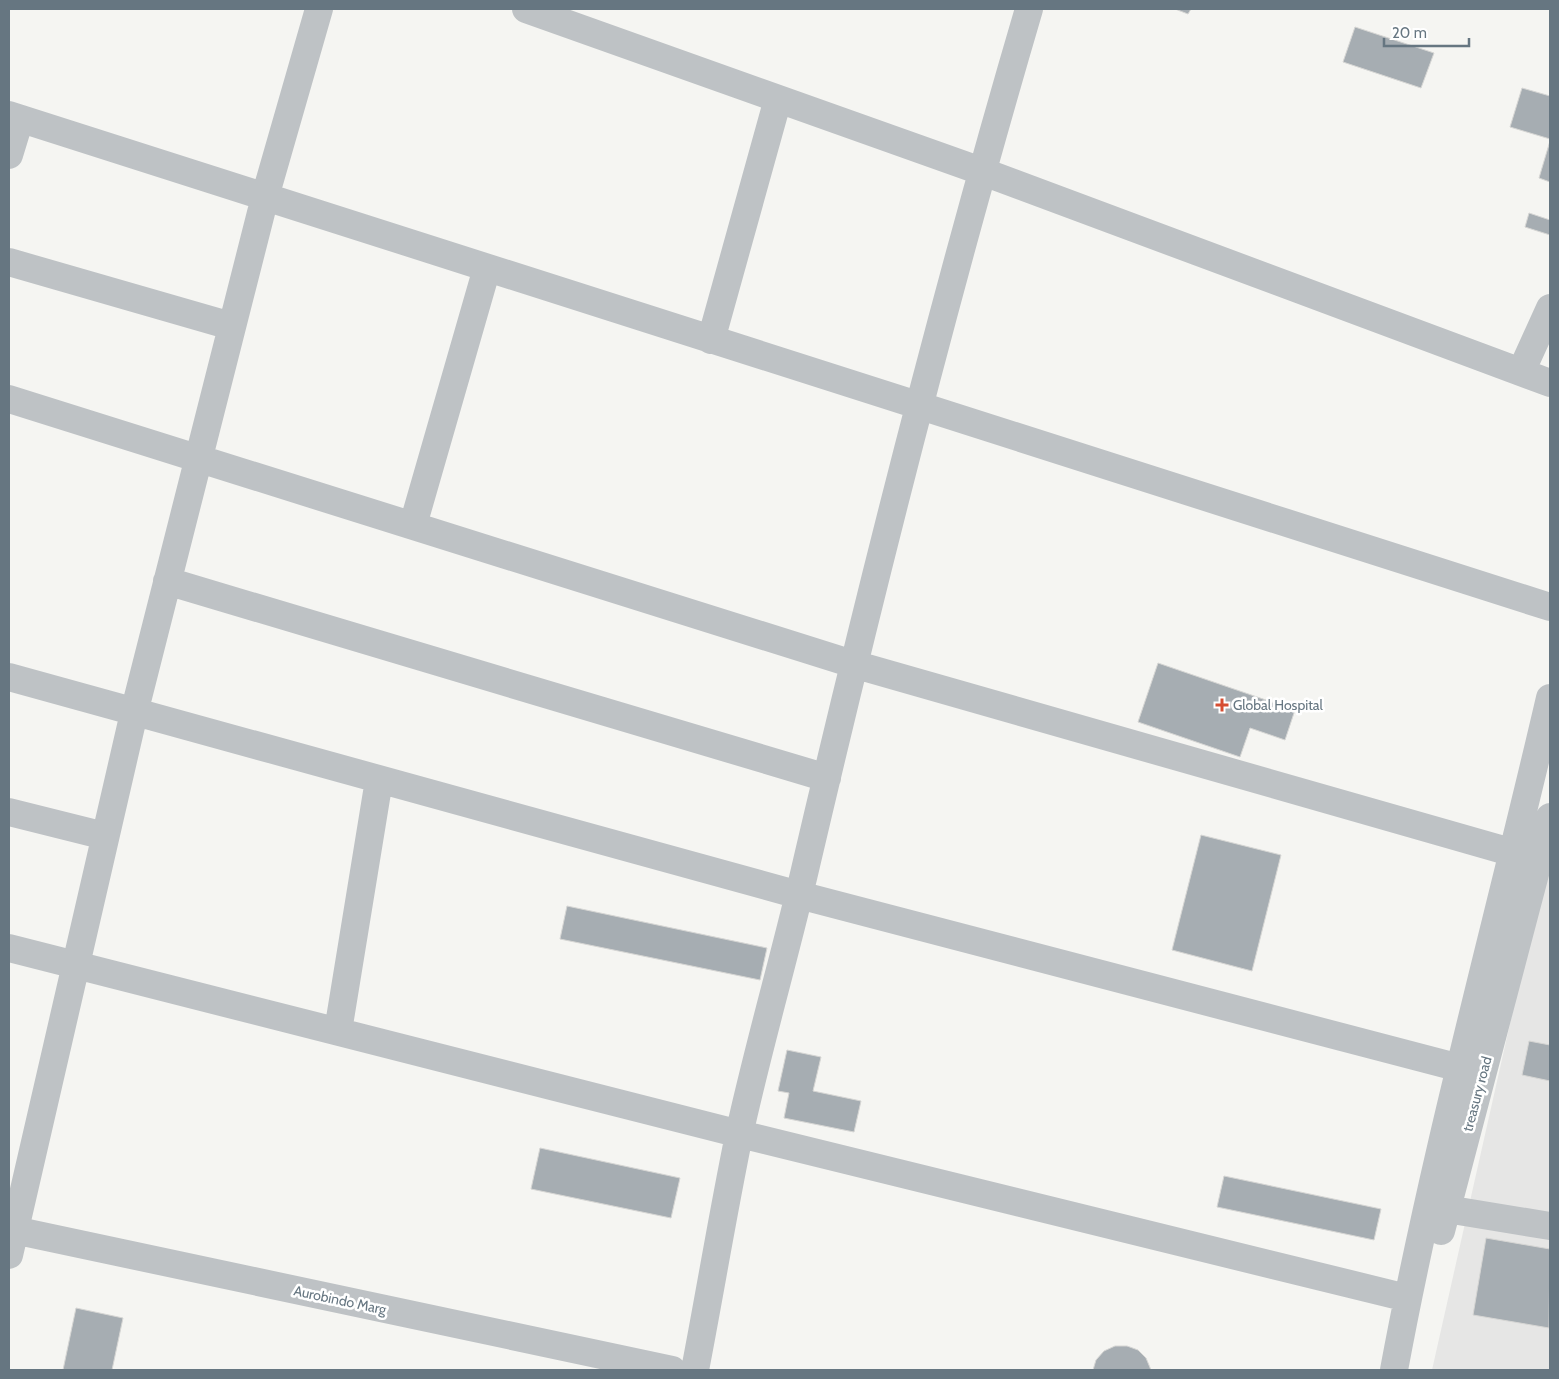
<svg xmlns="http://www.w3.org/2000/svg" width="1559" height="1379" font-family="Cabin,sans-serif">
<rect width="100%" height="100%" fill="#f5f5f2"/>
<path fill="#e6e6e5" d="M1550,846V1370H1432Z"/>
<path fill="#a6adb2" stroke="#d6d6d4" d="M1175,9H1191L1188,14Z
M1355,27L1434,53L1421,88L1343,62Z
M1522,88L1550,96V139L1510,127Z
M1550,141V182L1539,178Z
M1529,213L1550,220V235L1525,227Z
M1158,663L1295,710L1285,740L1250,728L1240,757L1138,722Z
M1201,835L1281,855L1252,971L1172,950Z
M567,906L767,948L760,980L560,939Z
M1529,1041L1550,1045V1081L1522,1075Z
M787,1050L821,1057L813,1091L861,1101L854,1132L784,1118L789,1093L778,1091Z
M540,1148L680,1178L671,1218L531,1189Z
M1224,1176L1381,1209L1374,1240L1217,1207Z
M1486,1238L1550,1249L1549,1328L1473,1315Z
M76,1308L123,1318L112,1370H63Z
M1115,1346H1127L1138,1350L1146,1358L1151,1370H1093L1096,1360L1104,1351Z"/>
<g fill="none" stroke-linecap="round" stroke-linejoin="round">
<path stroke="#bec2c5" stroke-width="28" d="M526,9L981,171L1550,383
M9,115L1550,607
M9,155L20,119
M9,262L231,326
M711,340L778,99
M1521,372L1550,308
M9,399L853,664L1514,853
M413,525L487,268
M167,581L827,778
M9,677L799,895L1460,1068
M9,812L105,836
M9,948L740,1134L1407,1298
M338,1031L379,780
M1428,1206L1550,1226
M9,1229L672,1370
M1441,1231L1550,817
M9,1255L134,713L265,197L319,9
M695,1370C710,1292 723,1213 739,1135C759,1043 786,953 807,861C874,575 946,291 1029,9
M1394,1370C1436,1144 1498,922 1550,698"/>
</g>
<path fill="#d64d31" stroke="#fff" stroke-width="2" d="M1219.5 697.5h5v5h5v5h-5v5h-5v-5h-5v-5h5z"/>
<g text-anchor="middle" stroke-width="5" stroke-linejoin="round" paint-order="stroke">
<g font-size="14" fill="#667681" stroke="#fff" text-anchor="start">
<text x="1233" y="710">Global Hospital</text>
</g>
<g font-size="14" fill="#667681" stroke="#fff">
<text transform="translate(1477 1094) rotate(-75)" y="5">treasury road</text>
<text transform="translate(340 1300) rotate(12)" y="5">Aurobindo Marg</text>
</g>
</g>
<rect width="1559" height="1379" fill="none" stroke="#667681" stroke-width="20"/>
<path d="M1384 38v8h85v-8" fill="none" stroke="#667681" stroke-width="2.5"/>
<text x="1392" y="38" font-size="15" fill="#667681" stroke="#ffffff" stroke-width="4" paint-order="stroke">20 m</text>
</svg>
